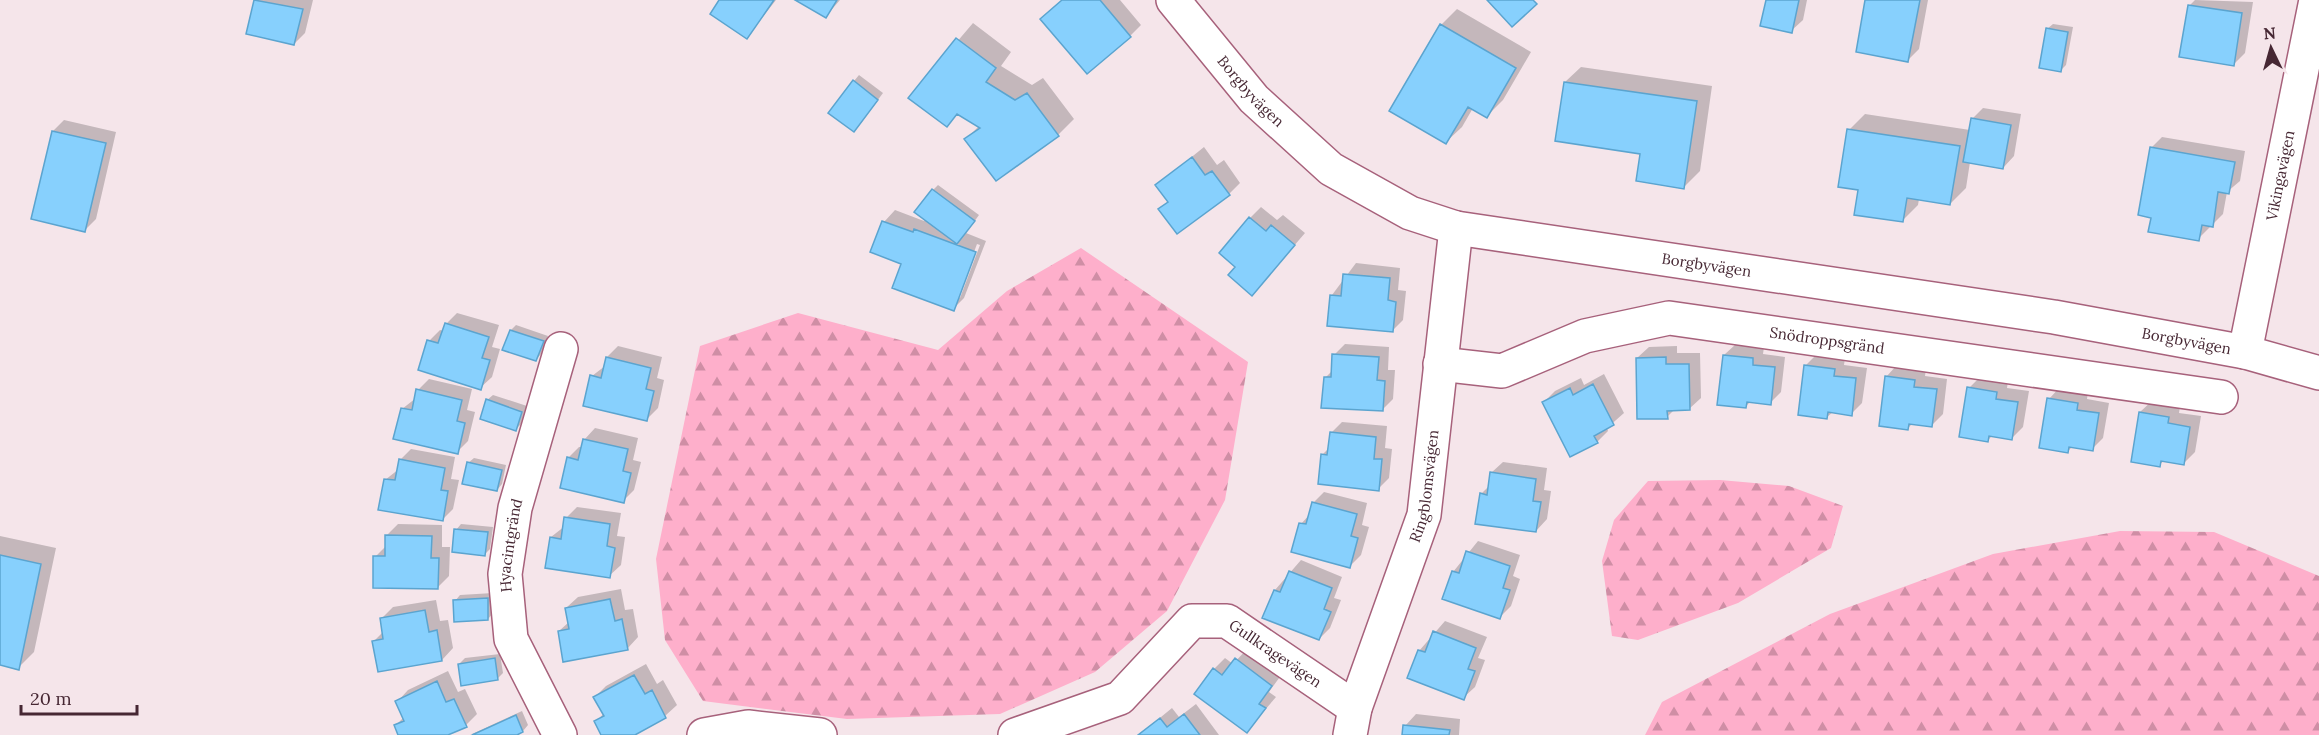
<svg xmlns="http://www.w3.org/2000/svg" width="2319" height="735" font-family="Lora,serif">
<defs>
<pattern id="forest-firs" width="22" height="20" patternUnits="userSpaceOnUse" patternTransform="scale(1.5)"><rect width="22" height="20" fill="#feafcb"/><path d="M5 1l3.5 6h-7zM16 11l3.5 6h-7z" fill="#cf8ea5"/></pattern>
</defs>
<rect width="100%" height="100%" fill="#f5e5ea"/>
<path fill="url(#forest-firs)" d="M1081,248L1248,362L1225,500L1167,611L1095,672L1000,714L847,719L703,701L665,640L656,559L700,346L798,313L938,350L1007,291Z
M1720,480L1789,486L1843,506L1831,548L1738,603L1638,640L1612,636L1602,561L1614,520L1648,481Z
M2120,531L2214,532L2319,576V735H1645L1662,702L1830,614L1993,554Z"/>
<path fill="#0003" fill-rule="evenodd" d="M256,0H313L305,33L294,44L248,33Z
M721,0H776L747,37Z
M798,0H840L826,16Z
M1063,0H1120L1141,25L1130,36Z
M1767,0H1807L1803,20L1791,31Z
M1867,0H1928L1919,49L1908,60Z
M2195,0L2253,2L2245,53L2234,64L2189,6Z
M1457,9L1531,52L1503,100L1487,116L1473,108L1462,127L1446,142L1441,25Z
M973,23L1011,52L1001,66L1032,85L1043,78L1074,119L1058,135L966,139L979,126L958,113L947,125L910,97Z
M2053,24L2073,27L2066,65L2061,70L2047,29Z
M1581,67L1712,86L1700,171L1684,187L1641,153L1565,82Z
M859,75L883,93L859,125L854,81Z
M1983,108L2021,114L2014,156L2003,168L1970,162L1966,188L1950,204L1919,199L1918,205L1902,221L1860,189L1849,130L1865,114L1970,130L1972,119Z
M64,120L116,132L96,219L85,230L53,131Z
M2162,137L2245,151L2240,181L2227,192L2223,214L2198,239L2151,148Z
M1204,147L1217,165L1224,160L1240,183L1229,194L1160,209L1169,201L1157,185Z
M938,185L979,215L966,233L986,241L964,298L953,309L903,263L872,251L884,222L895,210L924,221L926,219L933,190ZM977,244L980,245L960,298H957Z
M1261,207L1277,220L1283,215L1305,233L1263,282L1238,267L1250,218Z
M1356,263L1400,268L1398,290L1406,291L1403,320L1392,331L1332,295Z
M457,313L499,325L492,347L500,349L492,377L480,388L429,341L440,330L444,331L446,324Z
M516,325L548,336L541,354L536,360L511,330Z
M1345,344L1389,347L1388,370H1395L1393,399L1382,410L1325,378L1333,370L1334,355Z
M1736,344L1764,347L1763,354L1785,357L1781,392L1770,403L1751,401L1746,406L1724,355Z
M618,346L662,357L657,378L664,380L658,408L647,419L592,376L605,366L607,357Z
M1677,346V353H1700L1701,398L1689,409H1675L1667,417L1637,358L1649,347Z
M1817,354L1845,358L1844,365L1867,368L1862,403L1851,414L1833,412L1827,417L1805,366Z
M1897,365L1926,369L1925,376L1947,379L1943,414L1932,425L1913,423L1908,428L1886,377Z
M1604,374L1624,413L1607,428L1608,431L1597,442L1544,402L1555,391L1581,378L1584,385Z
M1980,377L2008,381L2007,388L2029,391L2023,427L2012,438L1993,435L1988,440L1969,388Z
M429,379L472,389L467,410L475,412L468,441L457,452L402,409L416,398L418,390Z
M2060,387L2088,392L2087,399L2109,403L2103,438L2092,449L2073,446L2068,451L2049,399Z
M493,395L527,406L521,424L516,429L487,400Z
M2152,401L2180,406L2179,413L2201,416L2195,452L2184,463L2165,460L2159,465L2140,412Z
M1342,422L1387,426L1385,448L1392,449L1389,478L1378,489L1322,455L1330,447L1331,433Z
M595,428L638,438L633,460L641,462L634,490L623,501L568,458L579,447H582L584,440Z
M411,449L455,457L451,479L459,480L453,509L442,520L385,480L399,469L400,460Z
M474,458L506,465L502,484L497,490L468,463Z
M1503,462L1547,468L1544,490L1551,491L1547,519L1536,531L1481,494L1490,485L1491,473Z
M1324,492L1367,503L1362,525L1369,527L1361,555L1350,566L1301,524L1310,514L1313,503Z
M577,507L621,513L617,536L625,537L621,565L609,576L551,537L565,526L566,518Z
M398,524L442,525V547H450L449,576L438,587L375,557L387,545V535Z
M461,524L493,527L490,549L485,554L456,530Z
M0,536L56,548L34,652L18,668L0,664Z
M1478,541L1520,555L1513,576L1520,579L1511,606L1500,617L1453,572Z
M1301,560L1342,577L1334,598L1341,600L1330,628L1319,639L1275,590Z
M621,589L625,610L633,609L638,637L627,649L559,631L569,622L566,608L578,597Z
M493,593V613L488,619L455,601L460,595Z
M436,600L440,621L448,620L453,648L442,660L374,641L384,631L381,619L393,607Z
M1445,621L1487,637L1478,658L1485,660L1475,687L1463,698L1419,651Z
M1248,648L1282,674L1269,692L1276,697L1247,731L1214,669L1225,658L1233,664Z
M500,654L503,673L497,679L459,664L465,658Z
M646,664L657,684L663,680L677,705L665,716L631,735H603L596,722L604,713L595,697L606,686Z
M448,671L458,692L465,689L477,714L466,725L445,735H400L395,726L404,717L397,702L408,690Z
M1196,704L1219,735H1139L1172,708L1179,717Z
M522,711L528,725L523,731L513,735H470Z
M1416,714L1460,719L1459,735H1404L1405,726Z"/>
<path fill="#87d0fd" stroke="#5ba4cf" stroke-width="1.5" d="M254,0L303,9L294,45L246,34Z
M719,0H774L747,39L710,14Z
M795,0H837L826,18Z
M1062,0H1100L1131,37L1087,74L1040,19Z
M1487,0H1533L1537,4L1512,27Z
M1766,0H1799L1792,33L1760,26Z
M1865,0H1920L1908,62L1856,52Z
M2188,5L2242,13L2234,66L2179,57Z
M1440,24L1516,68L1487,118L1468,107L1446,144L1389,111Z
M2046,28L2068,32L2061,72L2039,68Z
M956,38L996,68L986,82L1015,100L1027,93L1059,136L996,181L964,139L980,128L957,114L947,127L908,98Z
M853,80L878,100L854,132L828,113Z
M1564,82L1697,101L1684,189L1636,181L1640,154L1555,141Z
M1971,118L2011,125L2003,169L1963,162Z
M1847,129L1960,146L1950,205L1907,198L1903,222L1854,215L1858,190L1838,187Z
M52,131L106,143L85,232L31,219Z
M2150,147L2235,162L2229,194L2218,192L2213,227L2202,225L2199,241L2148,232L2151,218L2138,215Z
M1192,157L1205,175L1212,171L1230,195L1177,234L1158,209L1168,202L1155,185Z
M932,189L975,221L957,244L914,212Z
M1249,217L1266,231L1271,225L1295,245L1252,296L1228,275L1235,267L1219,253Z
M882,221L913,232L914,229L976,252L954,311L892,288L901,264L870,252Z
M1343,274L1390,278L1388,300L1396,302L1393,332L1327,326L1330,295L1341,296Z
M445,323L489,337L482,358L490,360L481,390L418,370L427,340L438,343Z
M510,330L544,341L536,361L502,350Z
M1332,354L1379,357L1377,380L1385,381L1383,411L1321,408L1324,377H1331Z
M1723,355L1753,358V365L1775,367L1771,405L1747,402L1746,408L1717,405Z
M606,357L651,368L646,389L654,391L647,421L583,406L590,375L601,378Z
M1666,357V364H1689L1690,410L1667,411L1668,419H1637L1636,358Z
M1804,365L1835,369L1834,376L1856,378L1852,416L1828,412L1827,419L1798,415Z
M1885,376L1915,380L1914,387L1937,389L1932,427L1909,424L1908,430L1879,426Z
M1593,384L1614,425L1594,436L1598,443L1570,457L1542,402L1570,388L1573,395Z
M1967,387L1997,392L1996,399L2018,402L2012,440L1989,436L1988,442L1959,437Z
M416,389L462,400L457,421L465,423L458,454L393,439L401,408L412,410Z
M2047,398L2078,403L2077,410L2099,413L2093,451L2069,447L2068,453L2039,448Z
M486,399L522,412L516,431L480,419Z
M2139,412L2169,417L2168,423L2190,427L2184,465L2161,461L2160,467L2131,462Z
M1330,432L1376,437L1374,459H1382L1379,491L1318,484L1321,454L1327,455Z
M583,439L628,449L623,471L631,473L624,503L560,488L567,457L578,460Z
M399,459L445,468L441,490L448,491L443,521L378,510L384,479L395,480Z
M467,462L502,470L497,491L462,484Z
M1490,472L1536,479L1533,501L1541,502L1536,532L1475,524L1480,493L1487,495Z
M1312,502L1357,514L1351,536L1358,538L1350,568L1291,552L1299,523L1306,524Z
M564,517L610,524L607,546L615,548L610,578L545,568L550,537L561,539Z
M454,529L488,532L485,556L452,552Z
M385,535L432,536L431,558H439L438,589L373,588V556H385Z
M1466,551L1510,566L1503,588L1510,590L1500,619L1442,599L1452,571L1459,573Z
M0,555L41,564L19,670L0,665Z
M1289,571L1332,588L1324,609L1331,612L1319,640L1262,618L1274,590L1280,592Z
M488,598V620L454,622L453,600Z
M610,599L615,621L622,619L628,650L563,662L558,631L569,629L565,608Z
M425,610L429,632L437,630L442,661L378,672L372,641L383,639L380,618Z
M1433,631L1476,648L1468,669L1475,671L1464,700L1407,678L1418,650L1425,652Z
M495,658L498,680L461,686L458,664Z
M1235,658L1272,686L1259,704L1266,708L1247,733L1194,694L1213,668L1222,675Z
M634,675L645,694L652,690L666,718L635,735H601L594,721L604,716L593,697Z
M437,681L446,702L454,699L467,727L448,735H398L394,725L404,721L395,701Z
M1184,714L1200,735H1138L1160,718L1167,727Z
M516,715L523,732L517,735H472Z
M1403,725L1450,730L1449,735H1402Z"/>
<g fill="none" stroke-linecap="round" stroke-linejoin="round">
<defs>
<g id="street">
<path id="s1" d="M1173,0L1254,99L1331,169L1410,213L1456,228L2054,317L2245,352L2319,373"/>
<path id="s2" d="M2245,352L2316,0"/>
<path id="s3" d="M1440,364L1502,371L1585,336L1669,318L2221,397"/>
<path id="s4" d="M560,735L511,639L505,574L515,508L561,349"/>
<path d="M704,735L748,727L820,735"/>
<path id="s5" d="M1015,735L1120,698L1192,621H1227L1355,708"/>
<path id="s6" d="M1350,735L1355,708L1424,515L1456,228"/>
</g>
</defs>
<use href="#street" stroke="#a7617b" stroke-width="36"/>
<use href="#street" stroke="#fff" stroke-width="33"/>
</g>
<g text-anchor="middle" stroke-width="6" stroke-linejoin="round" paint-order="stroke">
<g font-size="15" fill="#462733" stroke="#f5e5ea">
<text dy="5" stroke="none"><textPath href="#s1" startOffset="120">Borgbyvägen</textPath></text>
<text dy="5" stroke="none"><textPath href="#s2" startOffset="180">Vikingavägen</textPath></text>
<text dy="5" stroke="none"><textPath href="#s1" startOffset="624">Borgbyvägen</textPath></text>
<text dy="5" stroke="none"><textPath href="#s3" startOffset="398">Snödroppsgränd</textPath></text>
<text dy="5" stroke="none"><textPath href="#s1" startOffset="1110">Borgbyvägen</textPath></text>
<text dy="5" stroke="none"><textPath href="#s6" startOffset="261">Ringblomsvägen</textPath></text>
<text dy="5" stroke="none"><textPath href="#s4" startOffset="202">Hyacintgränd</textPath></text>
<text dy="5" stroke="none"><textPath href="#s5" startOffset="310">Gullkragevägen</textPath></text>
</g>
</g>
<g transform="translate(2271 48) rotate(355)" stroke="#f5e5ea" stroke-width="4.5" paint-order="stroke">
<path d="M0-4.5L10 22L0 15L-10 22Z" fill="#462733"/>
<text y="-9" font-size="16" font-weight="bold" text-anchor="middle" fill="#462733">N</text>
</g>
<path d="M21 705v9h116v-9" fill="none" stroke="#462733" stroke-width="3"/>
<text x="30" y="705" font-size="18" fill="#462733" stroke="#f5e5ea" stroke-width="4.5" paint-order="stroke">20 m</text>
</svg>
